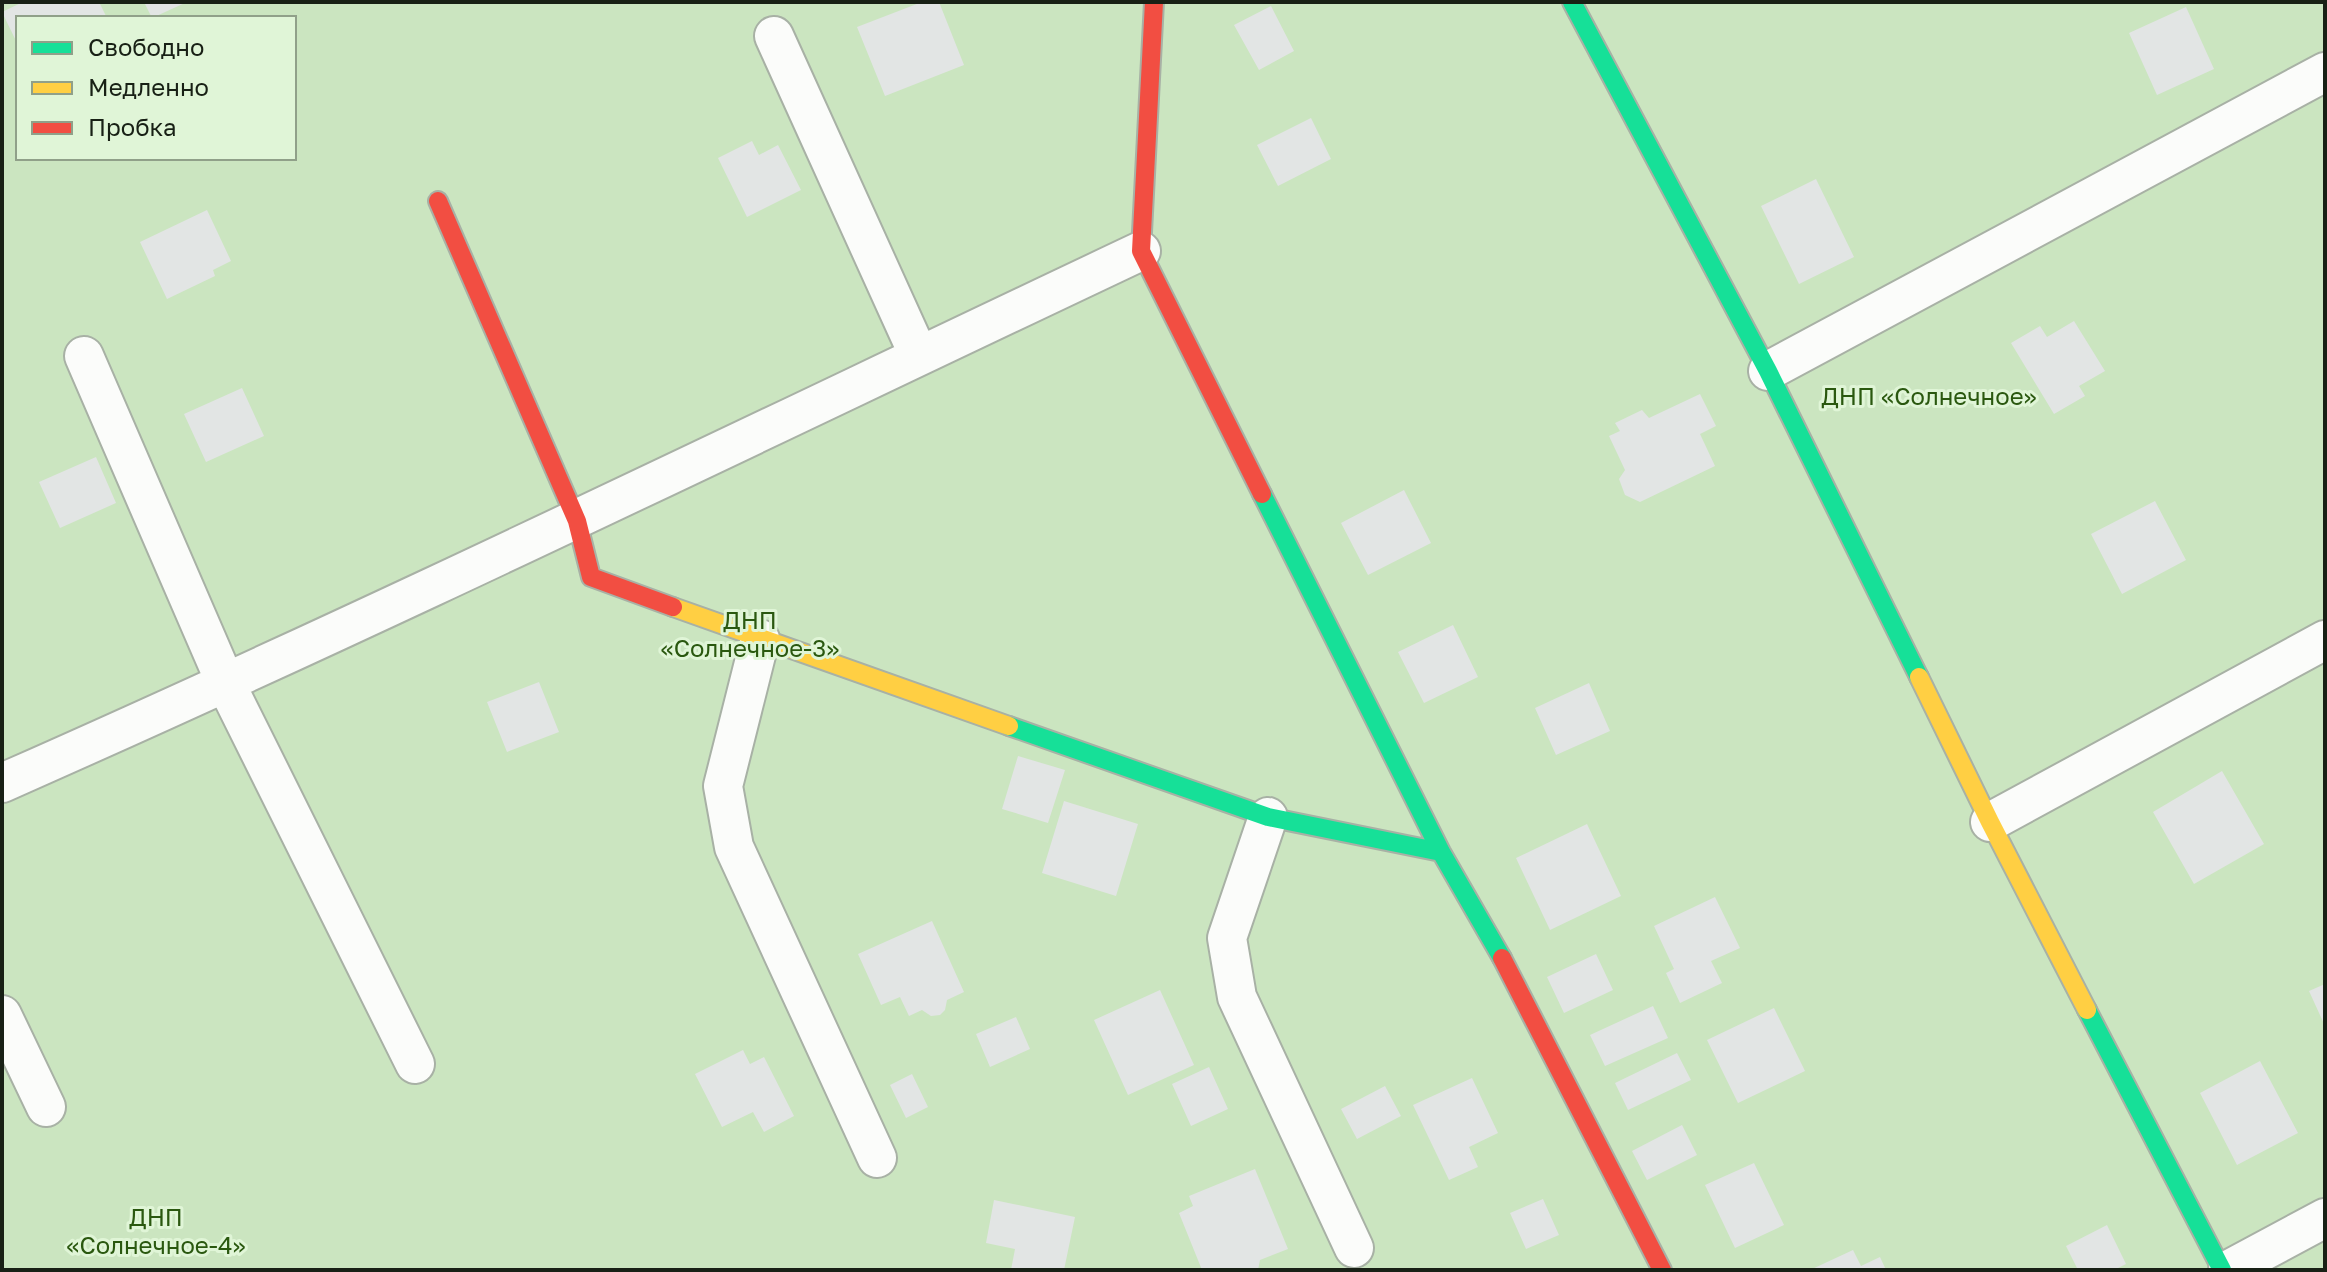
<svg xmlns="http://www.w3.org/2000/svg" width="2327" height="1272" font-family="'Golos Text',sans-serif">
<rect width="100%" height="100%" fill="#e3eede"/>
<path fill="#cbe5c0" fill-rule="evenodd" d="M2,2H2325V1270H2ZM18,18H294V158H18Z"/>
<path fill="#e2e5e4" d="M23,2H99L107,18H18V45L2,12Z
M144,2H187L152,18Z
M922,2H939L964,65L885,96L857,27Z
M1271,6L1294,51L1259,70L1234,25Z
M2186,7L2214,69L2157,95L2129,33Z
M1311,118L1331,159L1278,186L1257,145Z
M752,141L759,155L778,145L801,190L747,217L718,158Z
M1816,179L1854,257L1799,284L1761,206Z
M207,210L231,261L213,270L215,276L167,299L140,242Z
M2074,321L2105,371L2079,386L2085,396L2054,414L2011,343L2040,326L2047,337Z
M242,388L264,436L206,462L184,414Z
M1700,394L1716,426L1700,434L1715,466L1640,502L1625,495L1619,479L1625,470L1609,436L1620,431L1615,423L1642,410L1649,418Z
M96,457L116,503L60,528L39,482Z
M1404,490L1431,543L1368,575L1341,523Z
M2155,501L2186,560L2122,594L2091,534Z
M1453,625L1478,677L1424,703L1398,652Z
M539,682L559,732L507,752L487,702Z
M1589,683L1610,731L1556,755L1535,708Z
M1018,756L1065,770L1048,823L1002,809Z
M2222,771L2264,844L2194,884L2153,812Z
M1064,801L1138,824L1116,896L1042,873Z
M1587,824L1621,896L1550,930L1516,858Z
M1715,897L1740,948L1711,961L1722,983L1680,1003L1666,973L1674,969L1654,926Z
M932,921L964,992L947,1000L945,1010L940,1015L931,1016L922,1010L909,1016L900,997L881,1005L858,954Z
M1596,954L1613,990L1564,1013L1547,977Z
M2325,984V1026L2309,991Z
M1160,990L1194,1065L1128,1095L1094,1020Z
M1653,1006L1668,1038L1605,1066L1590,1035Z
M1774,1008L1805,1071L1738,1103L1707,1040Z
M1016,1017L1030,1049L990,1067L976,1034Z
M743,1050L750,1064L764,1057L794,1116L764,1132L753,1112L722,1127L695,1074Z
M1677,1053L1691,1080L1628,1110L1615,1083Z
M2260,1061L2298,1133L2237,1165L2200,1093Z
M1209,1067L1228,1109L1191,1126L1172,1084Z
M912,1074L928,1107L906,1118L890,1085Z
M1472,1078L1498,1133L1469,1147L1478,1167L1449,1180L1413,1105Z
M1385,1086L1401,1116L1357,1139L1341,1109Z
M1682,1125L1697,1155L1647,1180L1632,1151Z
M1754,1163L1784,1225L1735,1248L1705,1185Z
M1255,1169L1288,1249L1260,1260L1258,1270H1202L1179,1213L1193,1206L1189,1196Z
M1543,1199L1559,1235L1526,1249L1510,1213Z
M994,1200L1075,1217L1064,1270H1011L1015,1249L986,1243Z
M2107,1225L2126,1264L2114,1270H2078L2066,1246Z
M1853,1250L1861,1266L1880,1257L1886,1270H1810Z"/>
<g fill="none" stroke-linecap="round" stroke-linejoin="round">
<defs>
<path id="street" d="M774,36L919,356
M84,356L226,684L415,1064
M1768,371L2325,72
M760,639L723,786L734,847L877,1158
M2,783C385,614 762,430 1141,251
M1268,817L1227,938L1237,997L1354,1248
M1990,822L2325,640
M2,1015L46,1107
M2228,1270L2325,1218"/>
<path id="fast" d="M1572,2L1768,371L1919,677
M1262,494L1441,852L1502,958
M1009,726L1268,817L1441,852
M2087,1010L2222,1270"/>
<path id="slow" d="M673,607L1009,726
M1919,677L1990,822L2087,1010"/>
<path id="jam" d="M1154,2L1141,251L1262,494
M438,201L577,521L591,577L673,607
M1502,958L1662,1270"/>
</defs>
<use href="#street" stroke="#a8b1a5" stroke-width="42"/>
<use href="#fast" stroke="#a8b1a5" stroke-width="22"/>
<use href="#slow" stroke="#a8b1a5" stroke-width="22"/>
<use href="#jam" stroke="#a8b1a5" stroke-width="22"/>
<use href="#street" stroke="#fbfcfa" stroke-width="38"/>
<use href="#fast" stroke="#16e098" stroke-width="18"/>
<use href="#slow" stroke="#ffcf43" stroke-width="18"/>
<use href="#jam" stroke="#f24e42" stroke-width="18"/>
</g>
<g text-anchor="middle" stroke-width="6" stroke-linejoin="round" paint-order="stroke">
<g font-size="24" fill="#2a580f" stroke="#e0f5d7">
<text x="1929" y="405">ДНП «Солнечное»</text>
<text x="750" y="629">ДНП<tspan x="750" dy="28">«Солнечное-3»</tspan></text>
<text x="156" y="1226">ДНП<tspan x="156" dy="28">«Солнечное-4»</tspan></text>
</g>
</g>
<rect width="2327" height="1272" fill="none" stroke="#182015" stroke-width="8"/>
<rect x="16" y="16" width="280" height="144" fill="#e0f5d7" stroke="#90a089" stroke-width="2"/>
<rect x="32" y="42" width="40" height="12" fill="#16e098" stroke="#90a089" stroke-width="2"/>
<text x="88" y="56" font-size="24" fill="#182015">Свободно</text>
<rect x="32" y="82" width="40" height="12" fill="#ffcf43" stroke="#90a089" stroke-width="2"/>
<text x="88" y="96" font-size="24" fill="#182015">Медленно</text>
<rect x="32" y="122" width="40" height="12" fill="#f24e42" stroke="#90a089" stroke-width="2"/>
<text x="88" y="136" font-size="24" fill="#182015">Пробка</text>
</svg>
